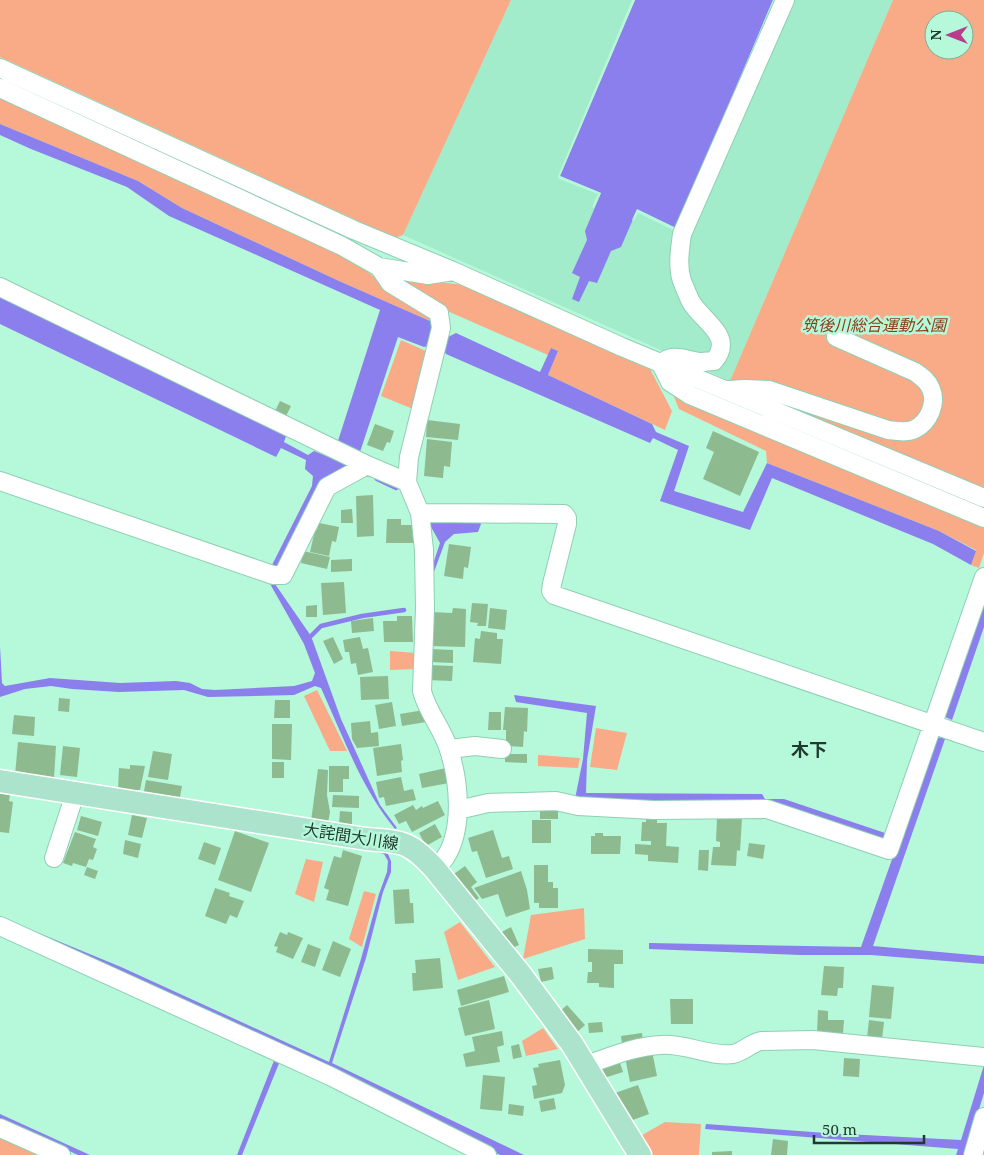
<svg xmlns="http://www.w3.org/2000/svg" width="984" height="1155" font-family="'Noto Serif','Noto Sans JP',serif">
<rect width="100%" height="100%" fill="#b6f8da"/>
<path fill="#a2ebcb" d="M511,0H893L730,381L403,235Z"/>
<path fill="#f9ab87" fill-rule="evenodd" d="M0,0H511L403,235L395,238L0,57Z
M893,0H984V488L775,404L730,381ZM934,20H964V50H934Z
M0,96L343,252L389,289L429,312L430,321L339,281L182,208L138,181L0,124Z
M394,277L465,285L649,367L672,411L665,430L548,375L558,351L551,348L548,355L445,310Z
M401,340L428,352L413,409L381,396Z
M672,392L687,403L984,528V553L979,568L971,565L976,550L939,531L767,463L766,451L679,409Z
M390,651L416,653V669L390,670Z
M317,690L347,751H330L304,696Z
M596,728L627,733L617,770L590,767Z
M538,755L580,758L578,768L538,766Z
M306,859L323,862L314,902L295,894Z
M364,891L376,894L362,947L349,939Z
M584,908L585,939L523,959L531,915Z
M460,922L495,967L458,980L444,932Z
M543,1028L558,1049L526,1056L522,1041Z
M665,1122L701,1124L699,1155H646L637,1138Z
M0,1134L48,1155H0Z"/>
<path fill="#8a7fed" d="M635,0H773L676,228L637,210L621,247L611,251L597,283L589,281L579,302L572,299L580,277L572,273L587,240L585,231L601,193L560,176Z
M0,124L138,181L182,208L339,281L430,321L432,330L448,337L456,333L540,372L551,348L558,351L548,375L652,424L656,432L689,446L674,491L743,512L767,463L939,531L976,551L971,565L933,544L772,478L750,530L660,501L678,450L653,438L650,443L446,354L443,349L431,345L424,347L398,337L359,455L348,468L323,478L279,567L272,565L312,486L313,476L305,469L306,460L281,448L276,457L0,324V294L287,433L284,442L308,455L314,451L331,458L336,457L337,444L380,310L169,216L127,187L31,149L0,135Z
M434,518H476L481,524L478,532L454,534L445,542L431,580V570L440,543L430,525Z
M269,582L275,584L311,636L341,719L380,805L397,828L395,829C361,788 343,736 321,688L315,686L294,695L208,697L184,690L119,692L72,689L51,686L25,689L0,697V646L2,683L5,686L50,678L120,683L176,681L190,683L202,689L215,690L294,686L312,681L315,673L304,644Z
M984,602V627L952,720L943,716Z
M514,695L596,706L587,760L586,793L762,794L765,799H784L888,834L886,842L778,803L575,799L583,759L587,713L516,702Z
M936,735L945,739L873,946L984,956V964L871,955H800L649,949V943L861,947Z
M374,849L384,850L388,854L391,861V872L383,892L366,958L332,1063L524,1155H500L336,1071L0,920V917L121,967L329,1062L361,959L379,894L387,872L388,861L384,854L373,851Z
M275,1058L280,1061L242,1155H237Z
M984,1065V1093L965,1155H956L958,1149L705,1129L706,1124L826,1133L961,1140Z
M0,1114L90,1155H78L0,1119Z"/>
<path fill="#b6f8da" d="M632,0H635L560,176L601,193L594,208L592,207L598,194L559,179L558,176Z
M773,0H776L678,230L675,231L638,213L634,221L632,220L637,209L676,228Z"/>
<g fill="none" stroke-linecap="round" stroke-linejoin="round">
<path stroke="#8a7fed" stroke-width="4.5" d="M377,479L396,488
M311,636L321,626L362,616L404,610"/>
</g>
<path fill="#8eba90" d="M280,401L291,406L286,416L275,411Z
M427,420L460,424L458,440L426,437Z
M375,424L394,431L390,443L387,442L383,451L367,445Z
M713,431L759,452L740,496L703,479L714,452L706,448Z
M427,439L452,442L450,467L444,466L443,478L424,476Z
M373,495L374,536L357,537L356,496Z
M352,509L353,523H341V510Z
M387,519H401V525H414V543H386Z
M319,523L339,527L336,542L332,541L329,556L310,552L315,530H317Z
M449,544L471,547L468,568L464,567L463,579L444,576Z
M303,551L330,557L327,569L301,563Z
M352,559V571L331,572V560Z
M344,582L346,613L323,615L321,583Z
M472,603L488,604L486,626H477L478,623L470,622Z
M317,605V617H306V606Z
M453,608L466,609L465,647L429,646L431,612L452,613Z
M490,608L507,610L505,630L488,628Z
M397,616H412L413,642H384L383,621H397Z
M373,618L374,631L352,633L351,621Z
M481,631L497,633V639H503L501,664L473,662L475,638L480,639Z
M333,637L343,659L334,664L323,641Z
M360,637L363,649L368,648L373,672L358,675L356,663L351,664L349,652H345L343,640Z
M431,649L453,650V663L430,662Z
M427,665L453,666L452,681L426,680Z
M388,676L389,699L361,700L360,677Z
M59,698L70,699L69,712L58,711Z
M275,700H290V718H274Z
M392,702L396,726L379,729L375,705Z
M505,707L528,708L527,732L524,731L523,747L506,746V730H503Z
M424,710L426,722L402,726L400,714Z
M489,712H501V730H488Z
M14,715L35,717L34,736L12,734Z
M370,721L371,733L378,732L379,746L357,748L352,739L351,723Z
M272,724H292L291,760L272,759Z
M18,742L56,746L54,778L15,775Z
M401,744L403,760L401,761L402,772L377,776L373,748Z
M63,746L80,748L77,777L60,775Z
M153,751L172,754L168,780L148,777Z
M505,754H527V763L505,762Z
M272,762H284V778H272Z
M130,765L145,766L140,790H118L119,768L130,769Z
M329,766H349V779H343V792H329Z
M446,768L449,783L422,788L419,774Z
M318,769L328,770L327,795L330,812L328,823L311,821Z
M401,777L404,791L413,789L416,800L386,806L384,797L379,798L376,782Z
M146,780L182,786L179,803L143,797Z
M0,793L10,795L9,801L13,802L9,833L0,832Z
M333,795L359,796V808L332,807Z
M438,801L445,815L412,832L406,821L399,824L394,815L413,805L416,810L422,806L423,808Z
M540,808H558V819H540Z
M340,811L352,812V824H339Z
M132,815L147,818L142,838L128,835Z
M81,816L102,822L98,836L77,830Z
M730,817L742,818L740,851L737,850L736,866L711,865L713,847H720V842L716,841L717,818L730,819Z
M646,819L657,820V823H667L666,846L679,847L678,863L648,861V855L635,854V844L651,845V841H641L642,822H646Z
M532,820H551V843H532Z
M435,824L442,837L426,846L419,833Z
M493,830L502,858L509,856L513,869L486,878L477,851L472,852L468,838Z
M235,831L269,843L251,892L218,880Z
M75,832L96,839L93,847L97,849L93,860L89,859L86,867L73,863L72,866L63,863Z
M595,833H603V836H621L620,854H591V836H595Z
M125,840L141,844L138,858L123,854Z
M204,842L221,848L215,865L198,859Z
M749,843L765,845L763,859L747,856Z
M343,850L362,856L348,906L326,900L329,890L324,888L334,856L341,858Z
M699,850H709L708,871L698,870Z
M534,865H548V882H553V888H558V908H539V903H534Z
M465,866L477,882L471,887L479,898L471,904L451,876Z
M87,867L98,871L95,879L84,875Z
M521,871L527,890L530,909L506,917L498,894L482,899L474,888Z
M215,888L230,893L229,896L244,901L237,918L230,915L226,924L205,916Z
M409,889L410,903H413L414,923L395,924L393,890Z
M511,927L519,945L508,950L500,933Z
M280,932L287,935L288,932L303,938L293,959L276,952L278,947L274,946Z
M333,941L351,949L340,977L322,970Z
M308,944L321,949L315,967L301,962Z
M588,949L623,950V964H614V988L599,987V983H587L588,972H592V962H588Z
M440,958L443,988L413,991L412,973H416L415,960Z
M824,966L844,967L843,988H838L837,996L821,995Z
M552,967L554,979L541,982L538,969Z
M504,976L509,992L461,1006L457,990Z
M872,985L894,987L891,1019L869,1017Z
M670,999H693V1024H671Z
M489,1000L495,1029L465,1036L458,1008Z
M567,1005L585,1025L574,1035L556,1015Z
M818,1010L828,1011V1020H844L843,1034L817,1033Z
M869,1020L884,1022L882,1040L867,1038Z
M602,1022L603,1032L589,1033L588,1023Z
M502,1031L504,1045L497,1047L500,1062L466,1067L463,1054L475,1051L472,1037Z
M642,1033L643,1041L622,1044L621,1036Z
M519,1044L522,1057L513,1059L511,1046Z
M652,1051L657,1076L630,1082L625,1057Z
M618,1057L623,1072L601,1079L596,1065Z
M844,1058L860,1059L859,1077L843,1076Z
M560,1060L565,1085L562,1093L534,1099L532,1086L537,1085L533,1068L539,1067L538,1064Z
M483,1075L505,1077L502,1111L480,1109Z
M638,1085L649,1114L630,1121L625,1107L620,1108L615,1093Z
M554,1098L556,1109L541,1112L539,1101Z
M509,1104L524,1106L523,1116L508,1114Z
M773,1139L788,1141L787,1155H771Z
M732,1151V1155H712V1152Z"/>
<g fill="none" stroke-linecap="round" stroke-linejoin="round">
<defs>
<path id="minor" d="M785,0L682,234C680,249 677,266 682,281C685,288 688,296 691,302C703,322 735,336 714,361C710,361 705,362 701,362C687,361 672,352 661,364L670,382L690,395L984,518
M0,68L354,230L453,271L622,347L984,498
M0,88L342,246L379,267
M0,287L367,465L407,482
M729,390L744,389L769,390L888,430C897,431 907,433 915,429C929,422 937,403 931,389C928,381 922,377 915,372L836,337
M0,481L273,575H283L327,487L367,465
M420,513L564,514L567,518V524L552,584L551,591L554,595L984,742
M449,749L475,746L502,749
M458,810L488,803L556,801L578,806L654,810L767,809L889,850L984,577
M54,858L75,794
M434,868C438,865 442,862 445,858C464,829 459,781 449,750C443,729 427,712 422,691L425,608L424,550L420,513L407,482L409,457L441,328L439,313L390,283L379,267L428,275L453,271
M0,926L330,1076L487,1155
M586,1065C610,1057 635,1046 661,1045C685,1043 709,1057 733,1054C743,1052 751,1043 761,1041L813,1040L984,1057
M0,1128L61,1155
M973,1155L984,1117"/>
<path id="major" d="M0,781L366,839C403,842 409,841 434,868L521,975L572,1044L640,1155"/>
</defs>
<use href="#minor" stroke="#8fcfb3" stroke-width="20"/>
<use href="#major" stroke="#fff" stroke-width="25"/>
<use href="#minor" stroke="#fff" stroke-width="18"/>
<use href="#major" stroke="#ace3cd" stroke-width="22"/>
</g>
<g text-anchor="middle" stroke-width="5" stroke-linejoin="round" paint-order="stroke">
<g font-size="16" font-style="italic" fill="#893f18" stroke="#b6f8da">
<text x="874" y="331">筑後川総合運動公園</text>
</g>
<g font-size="16" fill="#203a2f" stroke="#b6f8da">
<text transform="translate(351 836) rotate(9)" y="6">大詫間大川線</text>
</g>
<g font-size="18" font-weight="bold" fill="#203a2f" stroke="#b6f8da">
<text x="809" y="756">木下</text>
</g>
</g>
<g transform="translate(949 35) rotate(270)"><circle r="24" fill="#b6f8da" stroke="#7aac96"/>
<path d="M0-4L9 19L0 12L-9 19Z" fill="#ba3d8d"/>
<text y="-8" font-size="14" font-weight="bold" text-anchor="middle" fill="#203a2f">N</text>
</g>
<path d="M814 1135v8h110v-8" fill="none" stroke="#203a2f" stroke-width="2.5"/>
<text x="822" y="1135" font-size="15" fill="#203a2f" stroke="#b6f8da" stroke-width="4" paint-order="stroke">50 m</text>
</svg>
